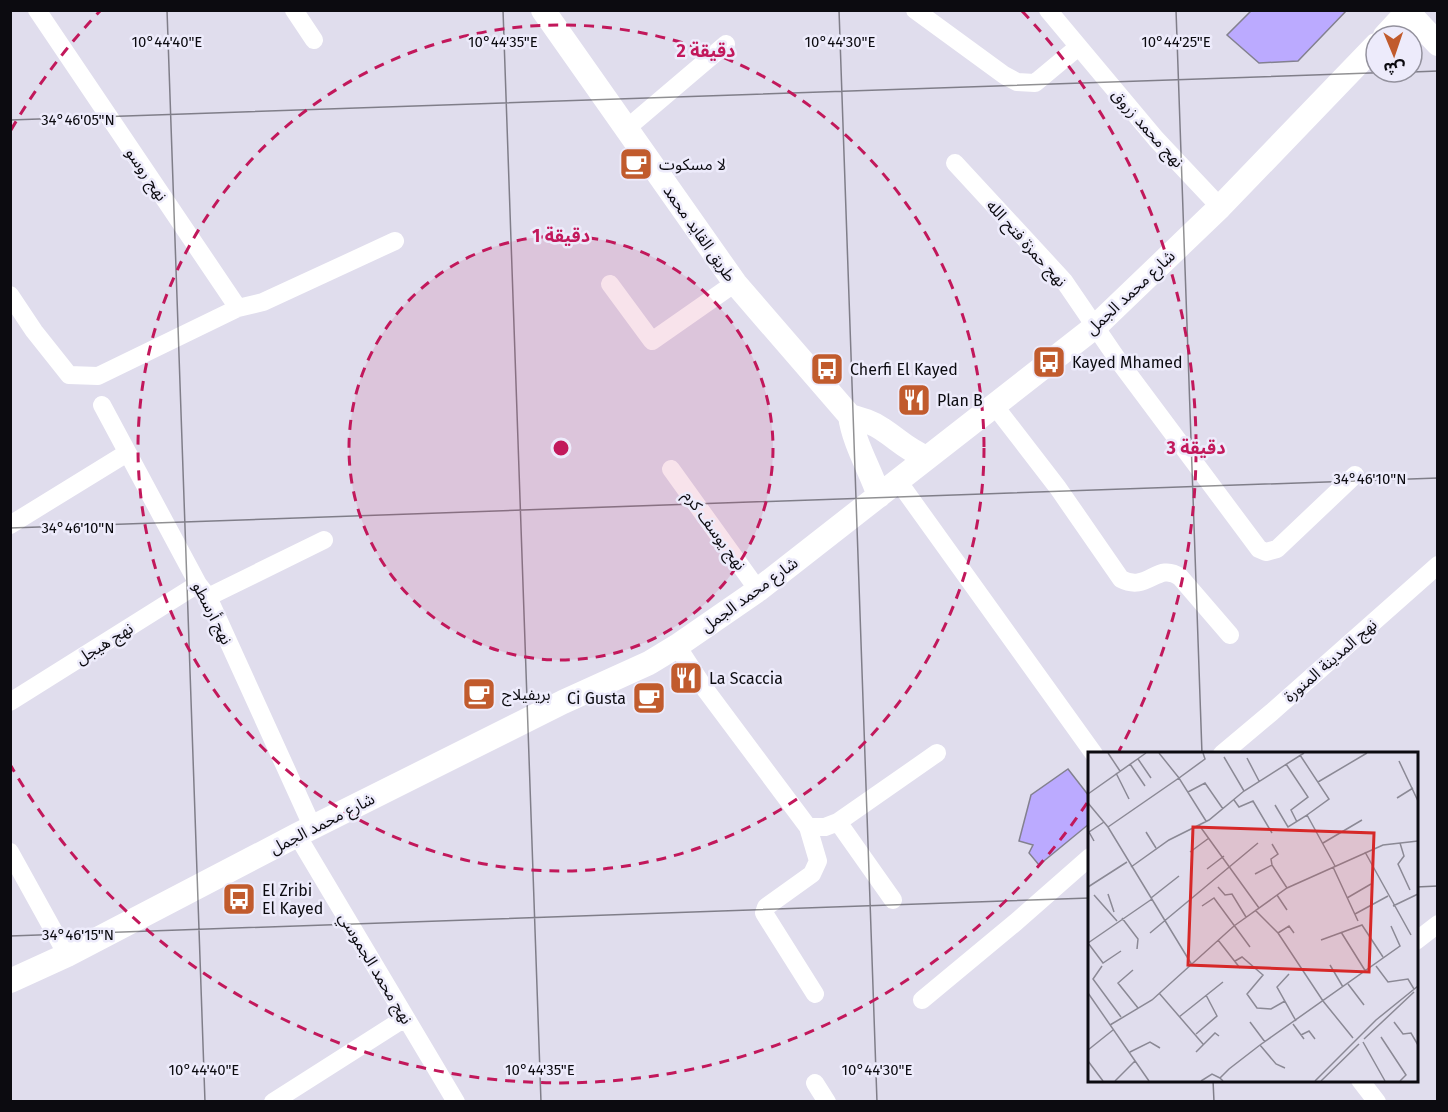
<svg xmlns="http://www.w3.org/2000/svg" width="1448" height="1112" font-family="'Fira Sans','Noto Sans Arabic',sans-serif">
<rect width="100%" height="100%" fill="#e0dded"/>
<path fill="#baf" stroke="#83818f" stroke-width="1.5" d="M1252,10H1347L1298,61L1259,63L1227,35Z
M1068,769L1089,796V824L1039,865L1029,853L1033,845L1019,841L1031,795Z"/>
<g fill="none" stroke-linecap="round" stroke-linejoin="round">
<path stroke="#fff" stroke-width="18" d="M37,10L238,308
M294,10L314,40
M915,10L1004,75L1017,82L1035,83L1077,48
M1048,10L1156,139L1220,207
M626,129L726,44
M955,163L1064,281L1118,360L1259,549L1266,552L1277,549L1355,475
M610,284L652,341L735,283
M10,295L34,331L69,375L98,376L238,308L263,302L395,241
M102,405L198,584L208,597L313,828
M994,405L1058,488L1121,579C1148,593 1157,561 1180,577L1230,635
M671,469L758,590
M898,481L1094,754
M10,525L127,453
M208,597L324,540
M677,646L705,689L808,827H825L838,822L937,753
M10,702L198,584
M1222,754L1272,712L1438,565
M838,822L893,900
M808,827L818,861L812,874L766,907L764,913L815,994
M297,835L456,1102
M10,852L67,955
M1416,941L1438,924
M922,1000L1016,922L1090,857
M1360,1080L1377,1102
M815,1083L827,1102
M273,1102L405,1018"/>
<path stroke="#fff" stroke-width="24" d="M543,10L735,283L850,416C861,419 872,422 882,429C899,440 906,449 927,458
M1408,12L1438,44
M1385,36L1409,10
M850,416C854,444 870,469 879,496
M10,981L67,955L297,835L563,702L649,663L677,646L758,590L1096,326L1220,207L1376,45"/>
</g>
<path fill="none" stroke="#0c0b10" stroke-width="1.5" stroke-opacity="0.45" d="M167,10L205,1102M503,10L541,1102M839,10L877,1102M1176,10L1202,754M1412,72L1438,71M10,120L1399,72M10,528L1438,478M1416,887L1438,886M10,936L1090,898M1213,1080L1214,1102"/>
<circle cx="561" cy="448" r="212" fill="#c2185b" fill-opacity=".12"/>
<g fill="none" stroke="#c2185b" stroke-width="3" stroke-dasharray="10 8">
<circle cx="561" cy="448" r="212"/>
<circle cx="561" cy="448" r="423"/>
<path d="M1087 803A635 635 0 0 1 11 766M11 130A635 635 0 0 1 100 11M1022 11A635 635 0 0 1 1119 751"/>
</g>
<defs>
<symbol id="cafe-square" viewBox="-11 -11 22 22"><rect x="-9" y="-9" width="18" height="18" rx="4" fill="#c15b2d" stroke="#edebfb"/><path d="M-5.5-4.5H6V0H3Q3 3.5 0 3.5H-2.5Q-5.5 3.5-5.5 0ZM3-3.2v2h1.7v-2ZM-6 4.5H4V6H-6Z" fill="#fff"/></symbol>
<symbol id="bus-square" viewBox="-11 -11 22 22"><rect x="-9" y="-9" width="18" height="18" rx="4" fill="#c15b2d" stroke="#edebfb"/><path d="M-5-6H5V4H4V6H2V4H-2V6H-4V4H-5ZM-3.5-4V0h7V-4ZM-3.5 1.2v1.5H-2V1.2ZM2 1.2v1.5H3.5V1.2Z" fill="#fff"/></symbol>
<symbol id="restaurant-square" viewBox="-11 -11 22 22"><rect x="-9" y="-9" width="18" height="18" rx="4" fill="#c15b2d" stroke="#edebfb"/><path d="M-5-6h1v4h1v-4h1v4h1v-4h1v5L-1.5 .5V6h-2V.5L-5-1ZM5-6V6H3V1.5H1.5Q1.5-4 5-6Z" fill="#fff"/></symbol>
</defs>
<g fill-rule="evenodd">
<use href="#cafe-square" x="617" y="145" width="38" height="38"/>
<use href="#bus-square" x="1030" y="343" width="38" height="38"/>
<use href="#bus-square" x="808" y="350" width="38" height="38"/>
<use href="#restaurant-square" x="895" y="381" width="38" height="38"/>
<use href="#restaurant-square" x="667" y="659" width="38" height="38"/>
<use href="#cafe-square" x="460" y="675" width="38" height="38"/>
<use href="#cafe-square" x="630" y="679" width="38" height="38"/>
<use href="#bus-square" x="220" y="880" width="38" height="38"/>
</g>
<g text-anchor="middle" stroke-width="5" stroke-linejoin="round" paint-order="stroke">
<g font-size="16" fill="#0c0b10" stroke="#edebfb">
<text transform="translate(1148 128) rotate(48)" y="6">نهج محمد زروق</text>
<text transform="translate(147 174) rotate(56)" y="6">نهج روسو</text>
<text transform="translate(700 233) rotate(55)" y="6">طريق القايد محمد</text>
<text transform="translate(1027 243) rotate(48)" y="6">نهج حمزة فتح الله</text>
<text transform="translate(1130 292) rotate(-43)" y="6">شارع محمد الجمل</text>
<text transform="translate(715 530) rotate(54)" y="6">نهج يوسف كرم</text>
<text transform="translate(749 594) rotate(-36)" y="6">شارع محمد الجمل</text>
<text transform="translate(213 613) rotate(63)" y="6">نهج أرسطو</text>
<text transform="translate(104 643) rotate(-32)" y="6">نهج هيجل</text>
<text transform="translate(1330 660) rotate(-41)" y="6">نهج المدينة المنورة</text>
<text transform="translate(322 823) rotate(-27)" y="6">شارع محمد الجمل</text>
<text transform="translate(376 968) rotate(59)" y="6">نهج محمد الجموسي</text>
</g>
<g font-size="16" fill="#0c0b10" stroke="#edebfb" text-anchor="start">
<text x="659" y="170">لا مسكوت</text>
<text x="1072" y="368">Kayed Mhamed</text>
<text x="850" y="375">Cherfi El Kayed</text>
<text x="937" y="406">Plan B</text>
<text x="709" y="684">La Scaccia</text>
<text x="502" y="700">بريفيلاج</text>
<text x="626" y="704" text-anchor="end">Ci Gusta</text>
<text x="262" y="896">El Zribi<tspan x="262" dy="18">El Kayed</tspan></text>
</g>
</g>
<g transform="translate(1088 752)">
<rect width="330" height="330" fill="#e0dded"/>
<path fill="none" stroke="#8b8995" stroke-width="1.5" d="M20,1L32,19M71,1L91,26L117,7L115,1M212,3L241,47L219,63M136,5L156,39M159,6L171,29M50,7L63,26M311,9L330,49M42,12L57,34M198,12L220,45L203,58L209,70M28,21L41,47M230,30L279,1M100,40L117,31L135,57M0,42L58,1M309,46L325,36M146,48L151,55L165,49L184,81M0,51L20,75L104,213M187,53L200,75L219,63L247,114M111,73L171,156M20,75L91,26L118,69M58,80L68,96M6,89L1,80L16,70M235,91L274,68M312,91L316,104L310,112L322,138M184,92L190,102L183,107L184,113M102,100L121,86M277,100L323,183M43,115L81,88L121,68L156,39L216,1M245,115L270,169M119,117L136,104M167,122L184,113L199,136M0,135L39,110M130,135L137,143L144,142L158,165M20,142L26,160M6,143L29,169M189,143L199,158M63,146L91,124M259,146L283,132M114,154L126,146L162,195M305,154L330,142M167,158L190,181L235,249L265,286M267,162L300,144M34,166L50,187L49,197M253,180L278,220M62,181L170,91M190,181L201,174L206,181M130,188L152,216M233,188L274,173L295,205M0,191L64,147M0,191L15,211L33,199M147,209L154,205L175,223L159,242L169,256L183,257L197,249M242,213L255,235M14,214L5,227L33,265M288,214L300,230L320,227L326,237M45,218L30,231L50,256M201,222L189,235L208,269M260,232L276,253M0,241L61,329M71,241L115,292M91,265L135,230M162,270L177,290M306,270L315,282L323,281L330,293M205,272L216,287M22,273L64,248L146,174L199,136L295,93L330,89M108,282L129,264L118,243M213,283L221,279L227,287M293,285L318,323L312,329M276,287L326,240M275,290L297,329M172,293L188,312L197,316M0,298L25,278M42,300L62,290L72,296M108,300L127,281L131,284M0,309L15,329M27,329L47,309M113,329L124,322L132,326M135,329L132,326L141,317L172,293L312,194L303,174M227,329L288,268L330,234M233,329L271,292"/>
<path fill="#d62828" fill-opacity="0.15" stroke="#d62828" stroke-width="3" d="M105,75L286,81L281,220L100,213Z"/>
<rect width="330" height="330" fill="none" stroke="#0c0b10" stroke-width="3"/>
</g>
<g font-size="15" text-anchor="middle" fill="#0c0b10" stroke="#edebfb" stroke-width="5" stroke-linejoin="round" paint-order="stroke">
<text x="167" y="47">10°44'40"E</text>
<text x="503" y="47">10°44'35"E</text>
<text x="840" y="47">10°44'30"E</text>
<text x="1176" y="47">10°44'25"E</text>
<text x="78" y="125">34°46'05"N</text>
<text x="1370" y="484">34°46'10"N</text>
<text x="78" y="533">34°46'10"N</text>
<text x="78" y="940">34°46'15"N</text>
<text x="204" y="1075">10°44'40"E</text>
<text x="540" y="1075">10°44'35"E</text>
<text x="877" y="1075">10°44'30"E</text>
</g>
<circle cx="561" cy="448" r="9" fill="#c2185b" stroke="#edebfb" stroke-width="3"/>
<g font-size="18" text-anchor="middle" font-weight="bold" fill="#c2185b" stroke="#edebfb" stroke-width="5" stroke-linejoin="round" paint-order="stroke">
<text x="706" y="57">2 دقيقة</text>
<text x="561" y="242">1 دقيقة</text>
<text x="1196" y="454">3 دقيقة</text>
</g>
<rect width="1448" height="1112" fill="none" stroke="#0c0b10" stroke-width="24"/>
<g transform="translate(1394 54) rotate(178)"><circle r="28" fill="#edebfb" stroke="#93919d" stroke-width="1.5"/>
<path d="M0-4.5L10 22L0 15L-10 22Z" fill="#c15b2d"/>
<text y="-9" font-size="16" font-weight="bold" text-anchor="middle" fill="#0c0b10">ش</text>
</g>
</svg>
